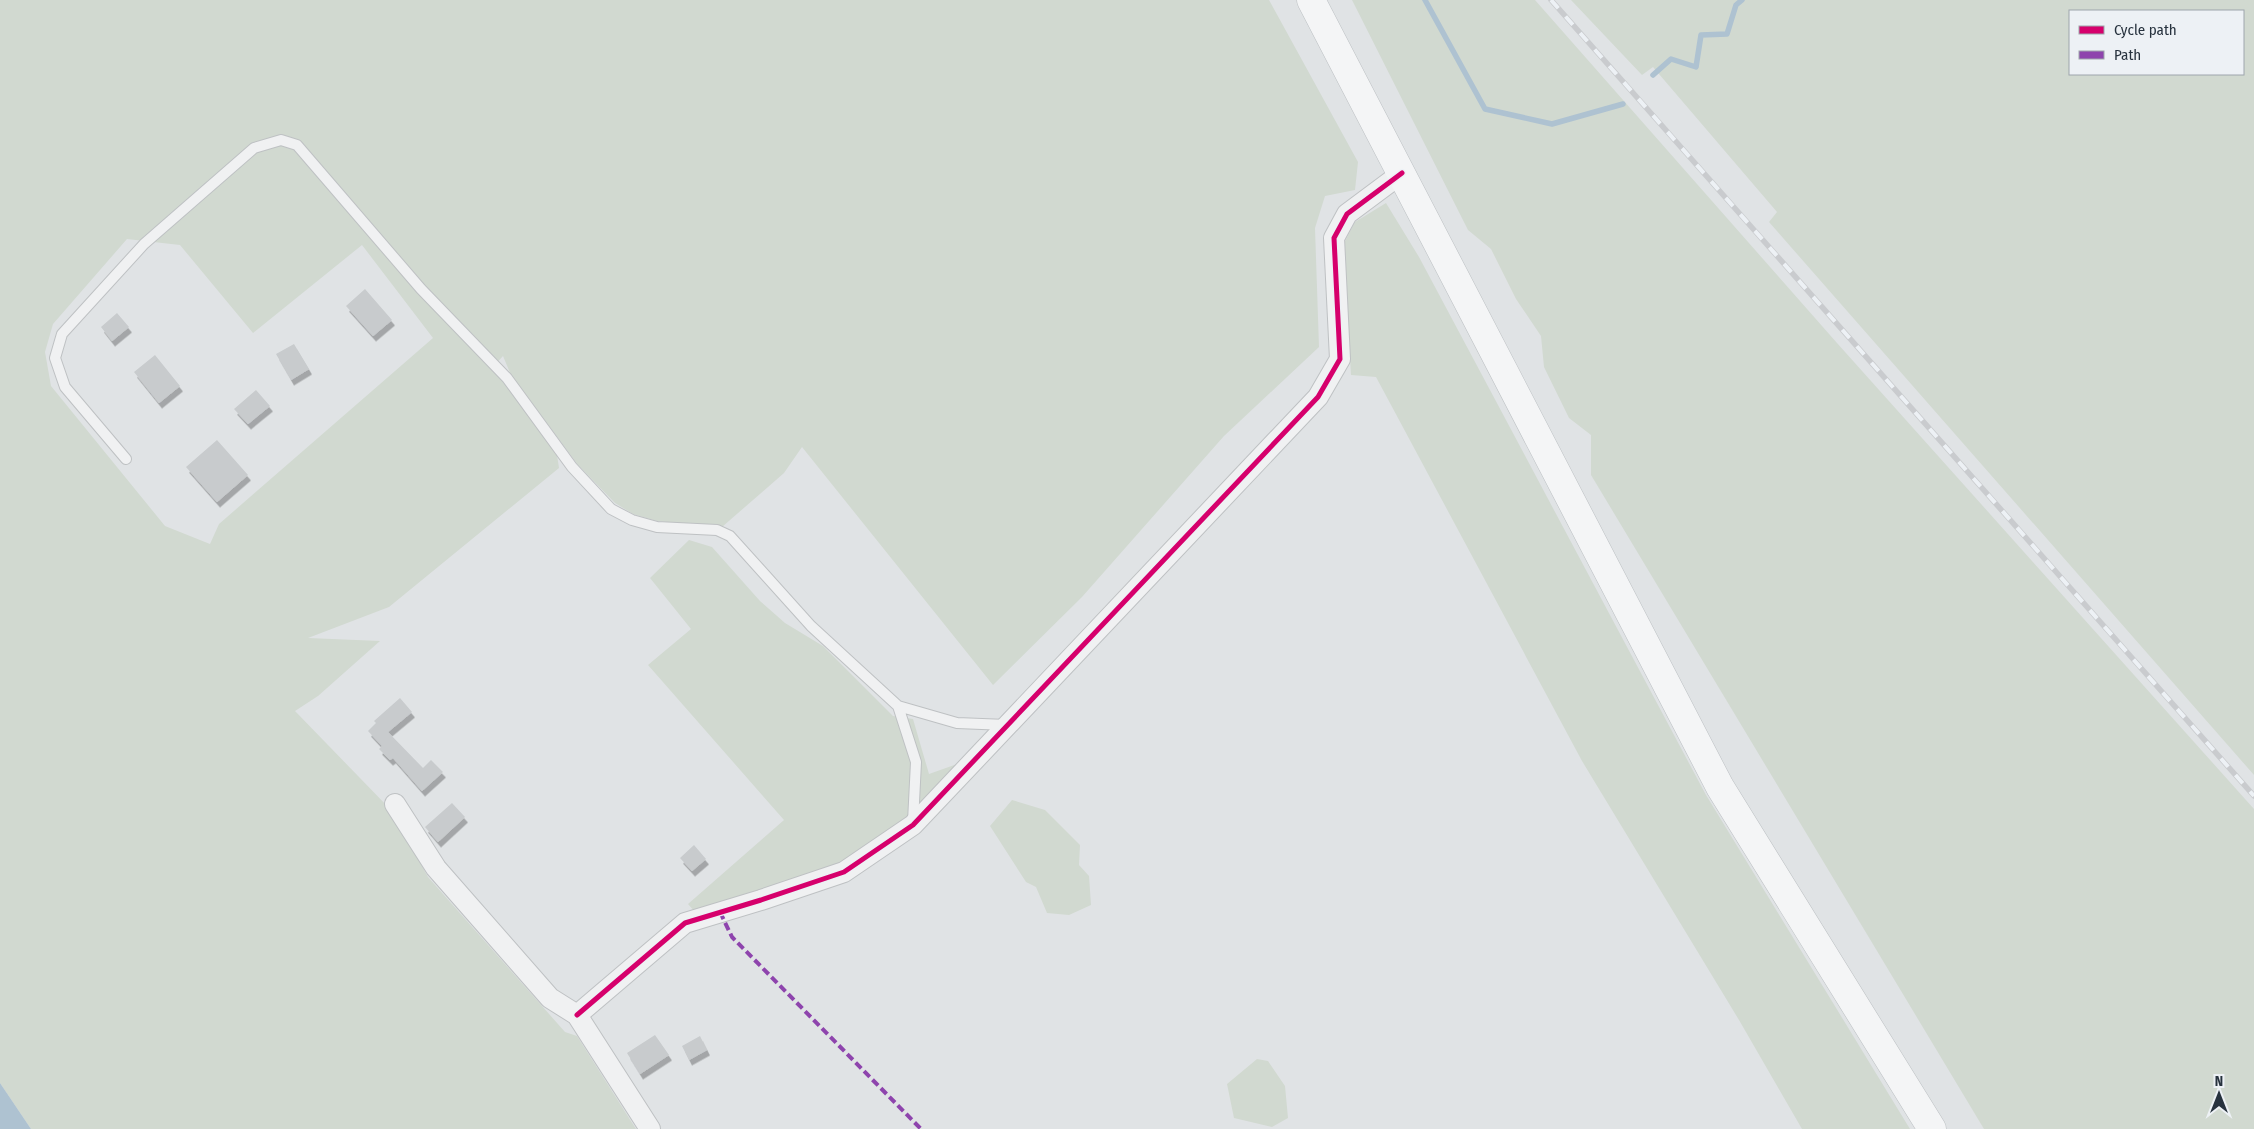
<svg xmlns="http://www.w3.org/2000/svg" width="2254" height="1129" font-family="'Fira Sans Condensed',sans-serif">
<defs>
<filter id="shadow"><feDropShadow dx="3" dy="5.5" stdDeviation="0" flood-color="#0004"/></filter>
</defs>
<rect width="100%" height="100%" fill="#e0e3e5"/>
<path fill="#d1d9d0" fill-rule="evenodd" d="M0,0H1269L1358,162L1355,190L1325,196L1315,228L1319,347L1224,436L1082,597L993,685L802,447L784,473L722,527L657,521L633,514L615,503L578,465L511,375L503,356L492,368L504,381L557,455L559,468L389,607L308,638L380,641L318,696L295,711L391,810L428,877L565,1032L577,1036L636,1129H31L0,1083ZM127,239L180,245L253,333L362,245L433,338L219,524L210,544L165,526L51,386L45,352L53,324Z
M1352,0H1535L1837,343L2254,809V1129H1984L1591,475V435L1569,418L1544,367L1541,336L1516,299L1491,249L1468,230Z
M1571,0H2254V775L1769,222L1777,212L1653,67L1642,75ZM2243,11V74H2070V11Z
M1386,203L1419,257L1706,795L1910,1129H1802L1739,1020L1582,761L1376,377L1351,375L1343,245L1355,222Z
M689,540L712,547L760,601L785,623L823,646L893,716L913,719L929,774L960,763L898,827L842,865L695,912L688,904L784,820L648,665L691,629L650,578Z
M1012,800L1045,810L1080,845L1079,865L1089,876L1091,905L1069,915L1047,913L1036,887L1026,882L990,826Z
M1257,1059L1268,1061L1285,1086L1288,1118L1272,1127L1234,1118L1227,1084Z"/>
<path fill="#aec2d1" d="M0,1083L31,1129H0Z"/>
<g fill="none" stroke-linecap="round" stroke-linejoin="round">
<path stroke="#aec2d1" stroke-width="5.5" d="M1425,0L1485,109L1552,124L1623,104
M1653,75L1671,59L1696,67L1701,35L1727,34L1736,5L1742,0"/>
</g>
<path fill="#c8cbcd" filter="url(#shadow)" d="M365,289L392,320L373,336L346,306Z
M117,313L129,327L112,341L101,327Z
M294,344L309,369L291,380L276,354Z
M155,355L180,386L159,403L134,372Z
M256,390L270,406L248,424L234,409Z
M217,440L248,475L217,502L186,467Z
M400,698L412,712L388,732L423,768L431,760L443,772L422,791L393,758L390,760L379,749L382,746L368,731L376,723L374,721Z
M452,803L465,817L438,842L425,827Z
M694,845L706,859L692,871L680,858Z
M655,1035L669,1055L640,1074L627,1053Z
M700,1036L707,1050L689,1060L682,1046Z"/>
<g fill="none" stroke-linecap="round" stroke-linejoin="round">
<defs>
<path id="service" d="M126,459L65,387L55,358L62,334L144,244L254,148L281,140L297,145L421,289L507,378L572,467L611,509L632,520L657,527L717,530L730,536L811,626L898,706L916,762L913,822
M898,706L957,723L1007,725"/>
<path id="minor" d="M395,804L436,868L550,998L577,1015L650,1129
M577,1015L685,923L761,900L844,872L913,825L1318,397L1340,359L1334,238L1347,214L1402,173"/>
<path id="primary" d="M1311,0L1720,787L1932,1129"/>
</defs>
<use href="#service" stroke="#bec1c3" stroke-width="12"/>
<use href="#minor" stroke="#bec1c3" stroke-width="22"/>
<use href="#primary" stroke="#bcc0c3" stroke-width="29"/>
<use href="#service" stroke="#f0f1f2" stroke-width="10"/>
<use href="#minor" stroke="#f0f1f2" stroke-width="20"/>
<use href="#primary" stroke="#f4f5f6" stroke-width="28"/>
<defs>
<path id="rail" d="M1551,0L2254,796"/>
</defs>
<use href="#rail" stroke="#c9cbce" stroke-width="5.5"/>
<use href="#rail" stroke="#edf1f5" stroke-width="4" stroke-dasharray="11" stroke-linecap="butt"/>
<path stroke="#8e44ad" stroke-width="4" stroke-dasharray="8 4" stroke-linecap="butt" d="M720,912L732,937L921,1129"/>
<defs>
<path id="cycleway" d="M577,1015L685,923L761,900L844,872L913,825L1318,397L1340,359L1334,238L1347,214L1402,173"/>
</defs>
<use href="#cycleway" stroke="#edf1f5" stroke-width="8"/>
<use href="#cycleway" stroke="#d6006c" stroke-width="5"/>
</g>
<rect x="2069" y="10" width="175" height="65" fill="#edf1f5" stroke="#9ea5ac"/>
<rect x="2079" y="26" width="25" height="8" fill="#d6006c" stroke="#9ea5ac"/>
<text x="2114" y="35" font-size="15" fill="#27323e">Cycle path</text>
<rect x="2079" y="51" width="25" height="8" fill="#8e44ad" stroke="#9ea5ac"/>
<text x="2114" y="60" font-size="15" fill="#27323e">Path</text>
<g transform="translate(2219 1094)" stroke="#edf1f5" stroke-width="4" paint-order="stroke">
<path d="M0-4L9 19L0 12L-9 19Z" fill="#27323e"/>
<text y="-8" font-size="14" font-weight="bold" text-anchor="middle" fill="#27323e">N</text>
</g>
</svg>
